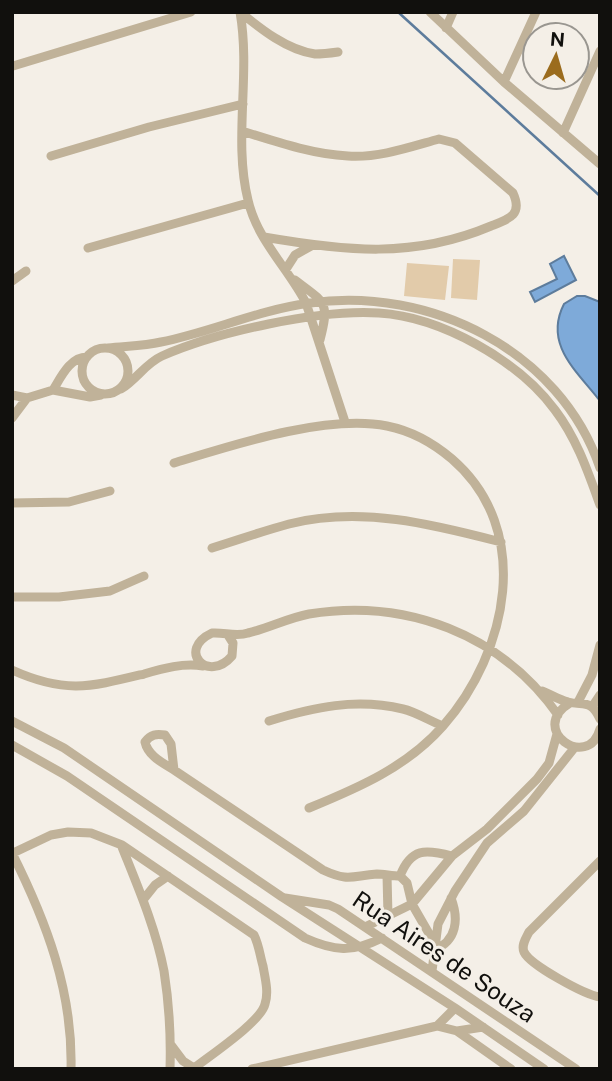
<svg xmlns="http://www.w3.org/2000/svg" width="612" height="1081" font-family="'Public Sans',sans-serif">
<rect width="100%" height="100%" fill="#f4efe7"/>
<path fill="#e2cbaa" d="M453,259L480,260L477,300L451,298Z
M407,263L449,266L445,300L404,296Z"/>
<path fill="#7eaad9" stroke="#5d7c9c" stroke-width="2" d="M564,256L576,280L535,302L530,292L557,279L550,264Z
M577,296H585L600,302V401C578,372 543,345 564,304Z"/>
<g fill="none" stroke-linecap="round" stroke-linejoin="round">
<path stroke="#5d7c9c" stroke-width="2.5" d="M398,12L600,196"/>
<path stroke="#c0b299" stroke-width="9" d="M240,12C251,75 233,139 248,200C257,240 288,268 306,303L345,422
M240,12C261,29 287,50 315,54C322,54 331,53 338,52
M430,12L504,82L600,164
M446,28L453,12
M13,66L191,12
M504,82L536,12
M242,131C277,142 312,154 348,156C379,158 410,147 439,139L455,143L513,193C523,215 509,219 491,226C413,259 345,251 264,237
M563,133L600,51
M51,156L149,127L243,104
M88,248L248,203
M286,269L295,255L311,246
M295,280C325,303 330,301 320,340
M12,281L26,271
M82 371a23 23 0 1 1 46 0a23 23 0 1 1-46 0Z
M108,348C126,346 144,346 161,342C211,332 258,310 310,303C429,286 560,350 600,468
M87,357C70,357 61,377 53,390L90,397L101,395
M121,389C136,380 146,363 162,356C217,332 319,309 379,313C441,317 518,360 555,410C577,439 588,472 600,505
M12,395L27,398
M12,418L27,398L53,390
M174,463C233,445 326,414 387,426C412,431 432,442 452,459C534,530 508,652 443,726C407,767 358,788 309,808
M12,503L69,502L110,491
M212,548C238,540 263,531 289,524C361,506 432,524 501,542
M12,597H59L110,591L144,576
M228,635L233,643L232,656C208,684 176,650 212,633C224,632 236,637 248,633C269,628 288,618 309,614C406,598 501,634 558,715
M12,670C65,694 90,687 144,674C164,668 183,663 203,666
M542,691C550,694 559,700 568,702C584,706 591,699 600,719
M578,702L592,675L600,645
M570,703C527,729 588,772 600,729
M592,707L600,695
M12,721L64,748L282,897L455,1008L544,1069
M269,721C314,707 356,698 403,709C416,712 430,721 443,726
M12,745L67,776L305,938C334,951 352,953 382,938
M174,770L171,744L165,735C156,734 151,734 145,742C148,756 163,763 174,770L323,870C349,882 351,876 377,874C384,874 392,876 400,876L407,883L412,904L435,944
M122,847C138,887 156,929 164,971C169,1003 171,1037 170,1069
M12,853C46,921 73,991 71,1069
M13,853L51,835L68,832L91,833L122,845L254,935C259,945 260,956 263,966C265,978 269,992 265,1004C261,1022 209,1056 193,1069
M600,861L529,932C526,938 521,945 524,952C530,965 585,995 600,997
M387,875L388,916
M400,876C411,848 425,849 452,856
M285,898L329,905L338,909L576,1069
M143,900L155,885L168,876
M365,927L412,904L452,856L487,829L537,779L549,763L557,734
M434,950C457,941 459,919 451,898
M432,971L438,924L455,891L487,843L524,811L575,747
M437,1026L455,1008
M457,1031L511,1069
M171,1045L183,1061L194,1068
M252,1069L437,1026L457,1031L483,1027"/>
</g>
<g text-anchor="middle" stroke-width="6" stroke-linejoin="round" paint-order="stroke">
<g font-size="24" fill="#11100d" stroke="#f4efe7">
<text transform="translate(444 957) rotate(34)" y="8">Rua Aires de Souza</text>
</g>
</g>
<rect width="612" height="1081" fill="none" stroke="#11100d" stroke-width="28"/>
<g transform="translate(556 56) rotate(5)"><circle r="33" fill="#f4efe7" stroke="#999690" stroke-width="2"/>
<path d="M0-5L12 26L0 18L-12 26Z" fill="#9b6c1e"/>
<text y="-10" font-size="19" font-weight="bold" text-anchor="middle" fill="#11100d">N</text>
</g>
</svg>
